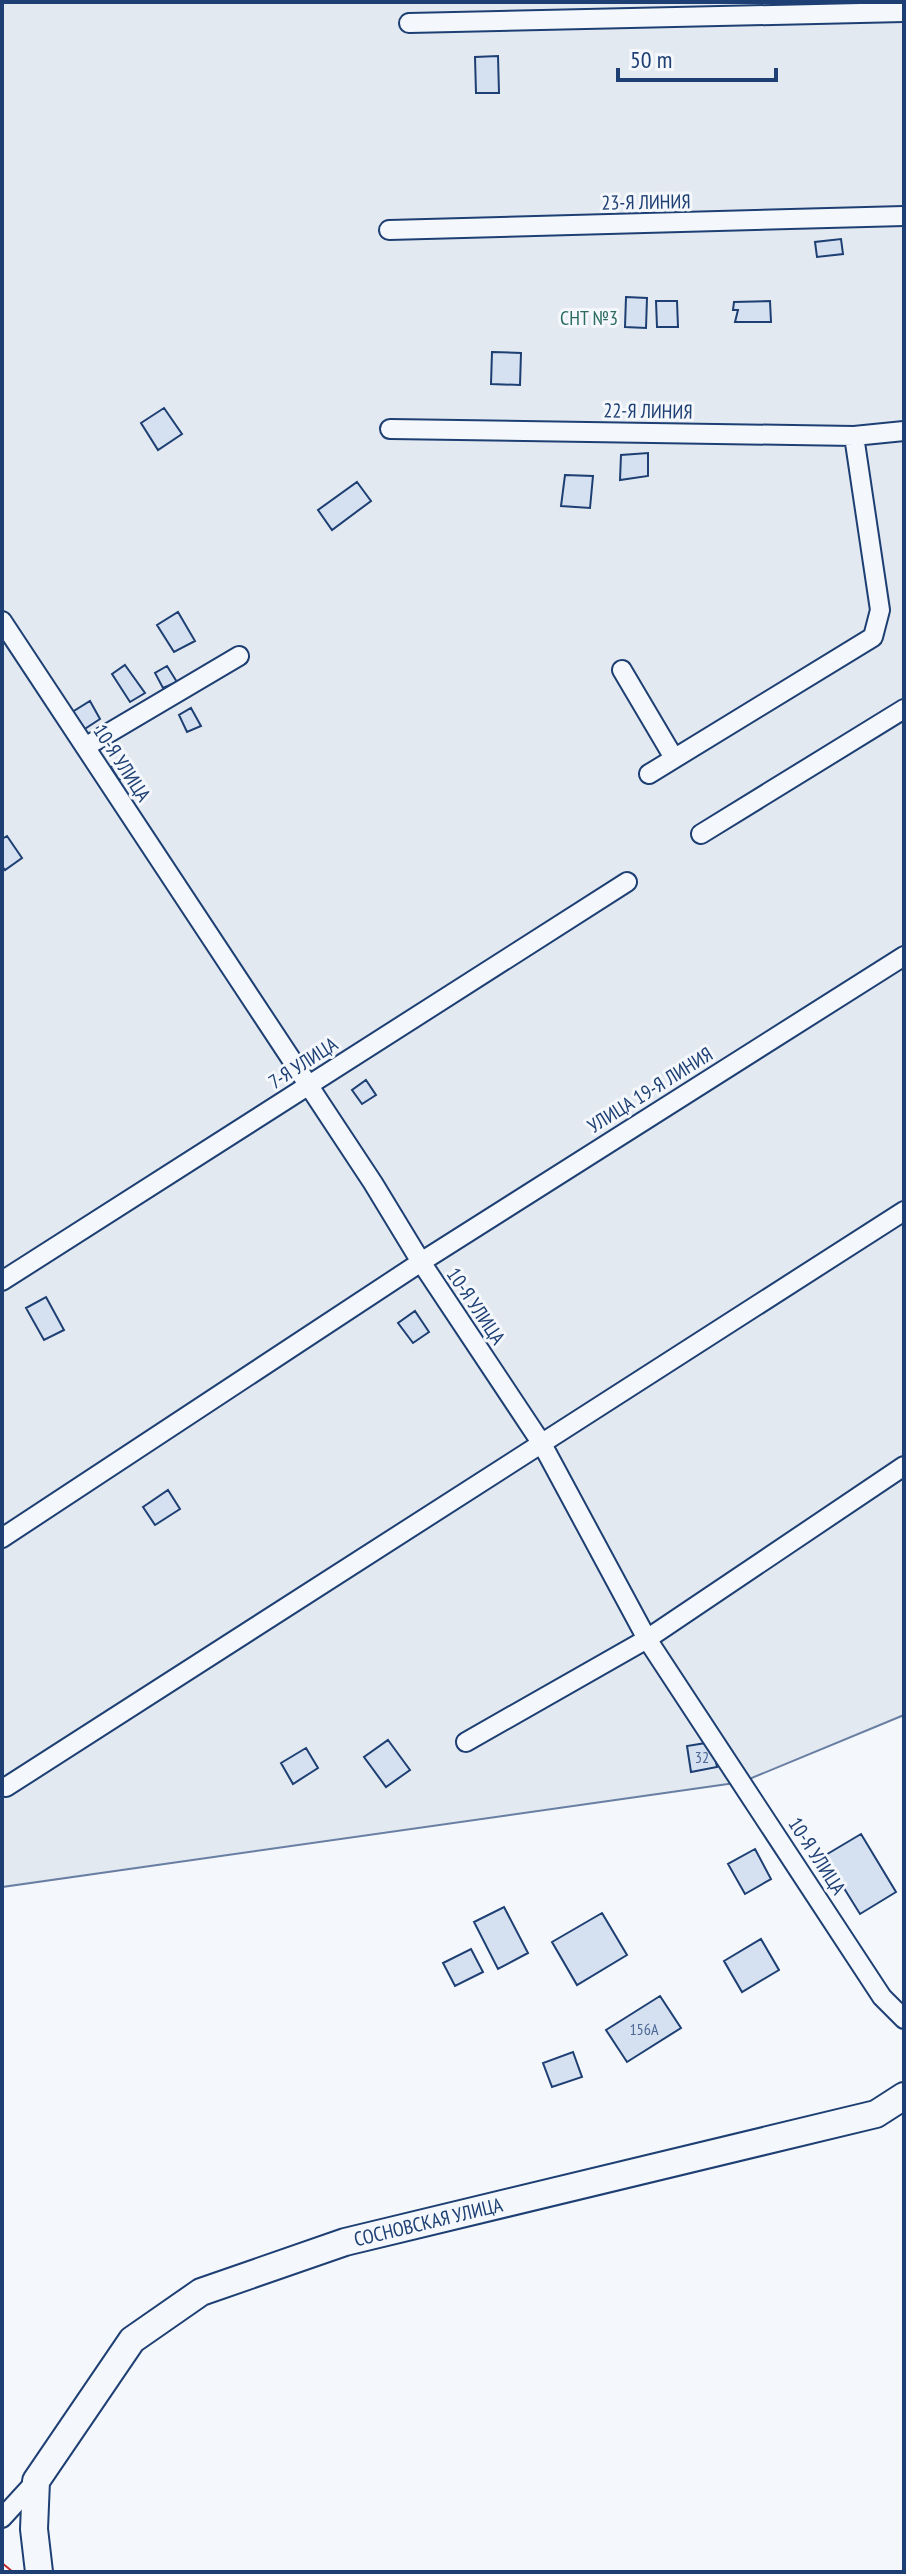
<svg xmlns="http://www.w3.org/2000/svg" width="906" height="2574" font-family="'PT Sans Narrow',sans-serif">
<rect width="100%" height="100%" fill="#f4f7fb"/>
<path fill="#e3e9f0" stroke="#687fa3" stroke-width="2" d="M2,2H904V1715L742,1782L2,1887Z"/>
<path fill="#d5e0f0" stroke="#1d3f73" stroke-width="2" d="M498,56L499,93H476L475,57Z
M841,239L843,254L817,257L815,242Z
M626,297L647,298L646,328L625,327Z
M656,301H677L678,327H657Z
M770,301L771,322H735L738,310H733L734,302Z
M492,352L521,353L520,385L491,384Z
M164,408L182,434L158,450L141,423Z
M648,453V476L620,480L621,455Z
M565,475L593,476L590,508L561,506Z
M357,482L371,501L332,530L318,510Z
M178,612L195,641L174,652L157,625Z
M125,665L145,693L130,702L112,674Z
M167,666L177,682L163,688L155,673Z
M90,701L100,719L80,732L69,714Z
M191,708L201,726L187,732L179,715Z
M125,759L133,773L119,780L111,767Z
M7,836L22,858L5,870L2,866V839Z
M366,1080L376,1095L362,1104L352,1090Z
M46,1297L64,1330L44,1340L26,1308Z
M415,1311L429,1332L413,1343L398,1323Z
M168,1490L180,1509L155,1525L143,1507Z
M388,1740L410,1770L386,1787L364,1757Z
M712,1742L717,1767L691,1772L687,1746Z
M306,1748L318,1768L293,1784L281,1763Z
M861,1834L896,1892L860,1914L824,1856Z
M755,1849L771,1879L745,1894L728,1864Z
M504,1907L528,1953L498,1969L474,1922Z
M602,1913L627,1955L577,1985L552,1942Z
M761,1939L779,1970L742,1992L724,1961Z
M471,1949L483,1972L455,1986L443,1963Z
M660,1996L681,2028L627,2062L606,2030Z
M573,2052L582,2077L552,2087L543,2063Z"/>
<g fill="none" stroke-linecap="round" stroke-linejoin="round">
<defs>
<path id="street" d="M409,23L904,12
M389,230L904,216
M390,429L854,436L904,431
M2,621L373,1183L421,1262L542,1444L647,1639L882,1997L904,2019
M622,670L674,758
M85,747L239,656
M649,774L873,637L880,610L854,436
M701,834L904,709
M2,1281L627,882
M2,1538L421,1262L904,956
M466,1742L647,1639L904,1466
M6,1787L904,1211
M2,2518L36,2481"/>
<g id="secondary">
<path id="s1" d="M39,2572L34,2529L36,2481L132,2340L201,2292L345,2242L876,2114L904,2096"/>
</g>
</defs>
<use href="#street" stroke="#1d3f73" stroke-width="22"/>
<use href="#secondary" stroke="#1d3f73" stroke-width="30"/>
<use href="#street" stroke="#f4f7fb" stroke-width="18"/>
<use href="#secondary" stroke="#f4f7fb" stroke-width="26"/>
<path stroke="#c62828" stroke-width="2" stroke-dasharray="28 6 4 6" stroke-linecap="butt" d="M2,2563L13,2572"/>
</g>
<g text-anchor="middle" stroke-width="6" stroke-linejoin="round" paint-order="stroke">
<g font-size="16" fill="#4b6792">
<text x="702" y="1763">32</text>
<text x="644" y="2035">156А</text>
</g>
<g font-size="20" fill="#1d3f73" stroke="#f4f7fb">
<text transform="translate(646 202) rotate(-1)" y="7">23-Я ЛИНИЯ</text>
<text transform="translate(648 411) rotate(1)" y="7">22-Я ЛИНИЯ</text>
<text transform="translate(122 763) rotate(57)" y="7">10-Я УЛИЦА</text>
<text transform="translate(303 1063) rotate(-33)" y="7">7-Я УЛИЦА</text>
<text transform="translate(650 1090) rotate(-32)" y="7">УЛИЦА 19-Я ЛИНИЯ</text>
<text transform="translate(476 1306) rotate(56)" y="7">10-Я УЛИЦА</text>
<text transform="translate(817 1856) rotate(57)" y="7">10-Я УЛИЦА</text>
<text dy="7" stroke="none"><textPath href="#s1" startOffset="584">СОСНОВСКАЯ УЛИЦА</textPath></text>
</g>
<g font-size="20" fill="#2c6c60" stroke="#f4f7fb">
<text x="589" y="325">СНТ №3</text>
</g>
</g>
<rect width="906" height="2574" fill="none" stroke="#1d3f73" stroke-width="8"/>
<path d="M618 68v12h158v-12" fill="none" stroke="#1d3f73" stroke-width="4"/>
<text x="630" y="68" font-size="24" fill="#1d3f73" stroke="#f4f7fb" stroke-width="6" paint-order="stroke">50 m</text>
</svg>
